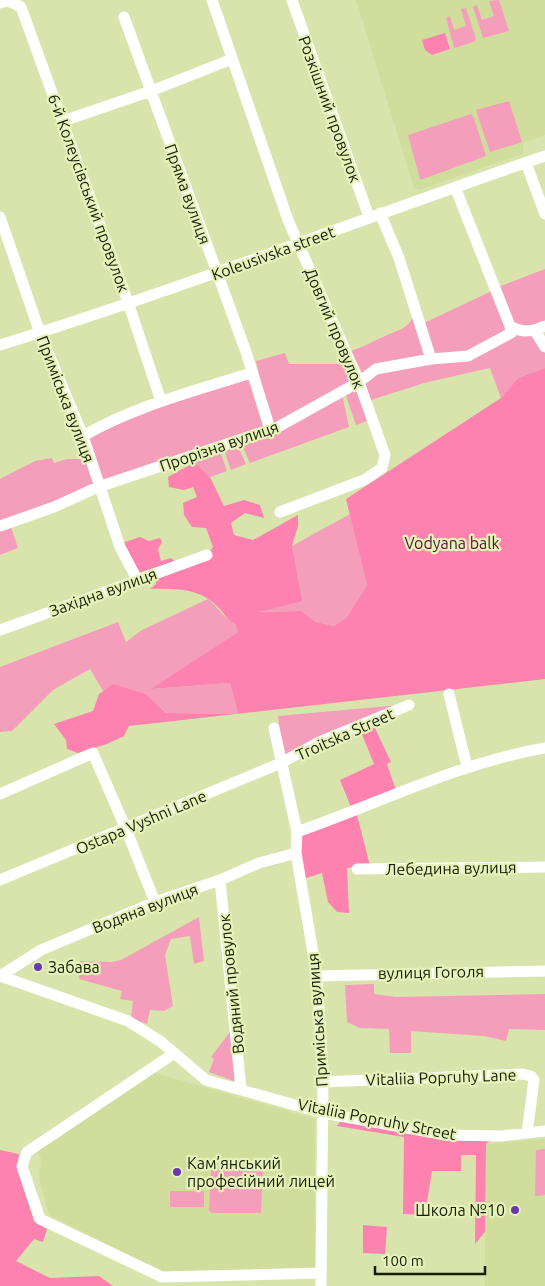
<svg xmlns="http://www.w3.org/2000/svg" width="545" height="1286" font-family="Ubuntu,sans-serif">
<rect width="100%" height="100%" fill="#d8e4ac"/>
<path fill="#d0dd9d" d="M356,0H545V135L523,143V154L419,190L414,188Z
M155,1073L315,1119V1269L163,1272L49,1215L39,1178L41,1159L37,1151Z
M545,1139V1286H485L486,1144Z"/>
<path fill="#f49ebb" d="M499,0L509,31L483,38L473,7L477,5L482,20L494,16L489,1Z
M466,8L476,39L474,42L454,48L446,18L450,16L454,30L466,26L461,9Z
M509,101L522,142L490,152L476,110Z
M471,114L474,118L486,156L423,179H420L408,135Z
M545,269V322L528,328L511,324L498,287Z
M492,291L508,331L466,354L434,355L424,323Z
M413,315L429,357L364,376L351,351C363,347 373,341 385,336C395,331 410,329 413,315Z
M514,333H534L545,352V368L518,378L501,398L490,368L424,383L368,401L362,383L377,371L469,360Z
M285,353L289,364H347L356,381L271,426L256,361Z
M248,377L263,427L102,483L88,440L110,423Z
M359,388L369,420L356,425L345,393Z
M342,394L349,427L250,463L240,441Z
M236,442L246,464L231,470L223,447Z
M219,448L227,471L210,477L195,462L205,454Z
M52,458L54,463L67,459H87L98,484L51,504L0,521V479L35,461Z
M350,514L367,585L347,617L334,626L316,622L301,611L257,612L295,572L292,546Z
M10,524L18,548L0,555V528Z
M208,599C218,607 224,619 235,624L238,632L152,689L230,683L238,714L166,713L146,694L113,685L103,691L90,669L53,690L12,731L0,732V667L118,622L126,642L142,630Z
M399,705L283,759L278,716Z
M199,917L204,961L194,964L190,936L171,939L165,955L173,1006L164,1011L150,1010L147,1024L131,1018L133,1001L120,999L122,991L79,979L80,961L112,962L121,960Z
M374,984V994L396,997L545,994V1030L509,1029L506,1041L484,1036L411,1031V1053H390L389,1029L360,1028L347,1022L345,985Z
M233,1028L238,1080L234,1081L209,1072L214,1059L211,1057Z
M545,1149V1195L535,1196L536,1150Z
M258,1166L263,1169L261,1213H211L209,1210L211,1169Z
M170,1191H204V1207H170Z"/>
<path fill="#fd82af" d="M445,33L450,49L432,55L425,50L422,40Z
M545,368V679L129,726L124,736L107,744L78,753L67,749L66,740L54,724L93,711L99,694L113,684L146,694L166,713L238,714L230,683L151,689L238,632L235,624C226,620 226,615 219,608C201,588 175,588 150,589L156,584L155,573L207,555L213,547L206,528L192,527L184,515L183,503L197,497L193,487L184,490L169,487L168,477L195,462L210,477L224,506L244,500L260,505L264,518L245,513L231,523L234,535L253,540L298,515V526L292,546L302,601L259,612L301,611L316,622L334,626L347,617L367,585L346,499L501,398L518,378Z
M140,537L149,541L160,538L162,542L158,549L161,561L171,558L175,561L135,574L122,543Z
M372,722L391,762L387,764L396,790L351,807L340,780L374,764L359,727Z
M356,811L370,866L347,868L349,913L337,912L328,902L322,873L303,879L299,833Z
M341,1120L493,1138L486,1144L485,1232L475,1244L476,1155H461V1171H432L425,1215L403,1214L404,1137L337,1126Z
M0,1150L19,1154L17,1169L34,1221L47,1229L43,1242L34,1239L16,1261L50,1278L99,1276L113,1286H0Z
M363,1225L387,1227L385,1254L363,1253Z"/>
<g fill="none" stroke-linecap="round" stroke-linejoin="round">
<path stroke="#fff" stroke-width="11" d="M212,0L288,220L359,382L385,455L382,468L364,480L280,512
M292,0L369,217
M0,3L9,1L21,7L129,305L161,401
M124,17L246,352L270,429
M63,121L151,91L232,59
M526,163L545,214
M455,187L510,326
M380,213L399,258L431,359
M0,217L40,333L83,436L120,547L137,579
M535,331L545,347
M0,345C184,288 363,218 545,156
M83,436C135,406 194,391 251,373
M0,526L54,507L98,487L278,427L359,382L376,369L431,359L468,356L511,333L510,326C523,334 533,331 545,326
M0,630L207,555
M449,694L467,767
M274,728L297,832L296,853L317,976L323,1070L321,1286
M0,794L93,753L126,829L155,902
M297,832C380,803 458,763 545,748
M357,869L545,867
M0,880L281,763L319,742L409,705
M220,880L241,1089
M0,976L128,1021L160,1041L206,1080L323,1113L446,1135L501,1136L545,1131
M0,976L41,950L155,902L220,880L259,863L296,853
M317,976L545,971
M173,1054L27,1152L22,1166L40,1219L162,1277L321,1273
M322,1082L523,1074L531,1076L534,1080L527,1133"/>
</g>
<g fill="#6a39b0" stroke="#e5f2b9" stroke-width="2">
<circle cx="38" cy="967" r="5"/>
<circle cx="177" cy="1172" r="5"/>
<circle cx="515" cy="1210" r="5"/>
</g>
<g text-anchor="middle" stroke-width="4.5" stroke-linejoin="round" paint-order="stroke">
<g font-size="16" fill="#191d07" stroke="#e5f2b9">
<text transform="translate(330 109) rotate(70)" y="6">Розкішний провулок</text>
<text transform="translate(89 193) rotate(70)" y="6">6-й Колеусівський провулок</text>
<text transform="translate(188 194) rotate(70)" y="6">Пряма вулиця</text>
<text transform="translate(273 253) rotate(-20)" y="6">Koleusivska street</text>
<text transform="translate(335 328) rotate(67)" y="6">Довгий провулок</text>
<text transform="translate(66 399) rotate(69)" y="6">Приміська вулиця</text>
<text transform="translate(219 446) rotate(-19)" y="6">Прорізна вулиця</text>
<text transform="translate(103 592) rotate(-20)" y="6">Західна вулиця</text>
<text transform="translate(345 734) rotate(-24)" y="6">Troitska Street</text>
<text transform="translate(141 822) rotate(-23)" y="6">Ostapa Vyshni Lane</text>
<text transform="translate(451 868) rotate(-1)" y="6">Лебедина вулиця</text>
<text transform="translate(145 908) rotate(-21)" y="6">Водяна вулиця</text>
<text transform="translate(431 972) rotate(-1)" y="6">вулиця Гоголя</text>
<text transform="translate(231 984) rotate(-96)" y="6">Водяний провулок</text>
<text transform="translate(317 1020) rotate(-94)" y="6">Приміська вулиця</text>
<text transform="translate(441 1077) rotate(-2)" y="6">Vitaliia Popruhy Lane</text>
<text transform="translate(377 1119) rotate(11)" y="6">Vitaliia Popruhy Street</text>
</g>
<g font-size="16" fill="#5b0f32" stroke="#e5f2b9">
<text x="452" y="549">Vodyana balk</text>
</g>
<g font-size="16" fill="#191d07" stroke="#e5f2b9" text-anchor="start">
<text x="48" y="973">Забава</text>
<text x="187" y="1169">Кам’янський<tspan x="187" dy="18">професійний лицей</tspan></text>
<text x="505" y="1216" text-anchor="end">Школа №10</text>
</g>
</g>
<path d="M375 1266v8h110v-8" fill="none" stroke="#191d07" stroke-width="2.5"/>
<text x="382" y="1266" font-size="15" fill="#191d07" stroke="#e5f2b9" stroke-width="4" paint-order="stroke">100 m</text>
</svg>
